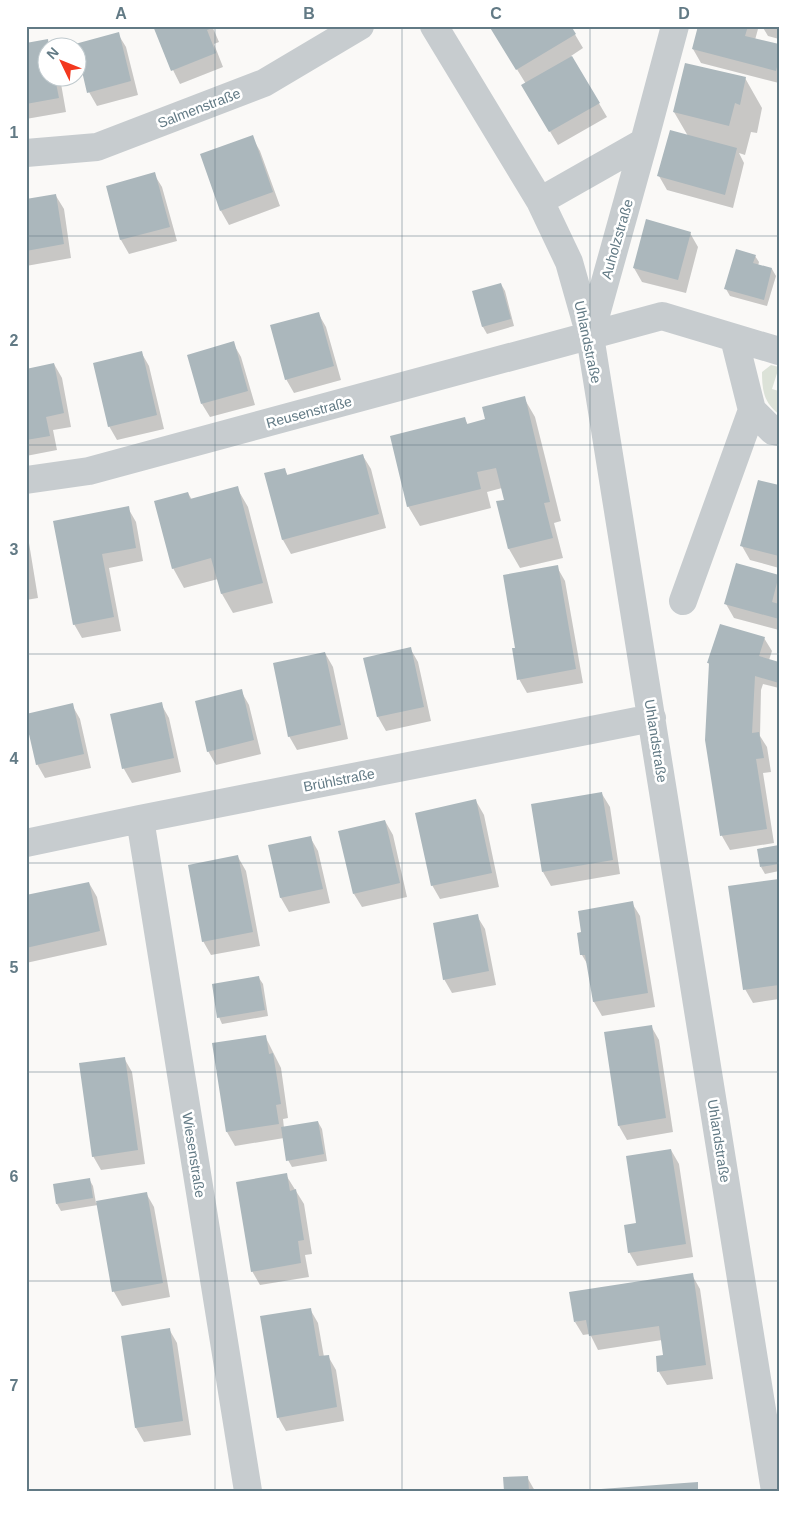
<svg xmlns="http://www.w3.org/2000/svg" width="805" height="1517" font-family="Helvetica,sans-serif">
<rect width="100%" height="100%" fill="#faf9f7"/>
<path fill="#dce2d8" d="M771,365L779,367L772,389L779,391V414C764,403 762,390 762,372Z"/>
<path fill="#0003" d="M155,26H212L219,42L214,44L223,67L180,84L173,70Z
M570,26L583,48L571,56L607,117L558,145L523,86L526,84L497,37Z
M699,26H757L758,29L755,40L779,46V83L701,63L693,49Z
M762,26H779V39L768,36Z
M118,34L126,47L138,95L97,106L89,92L78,48Z
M47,41L51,48H48V78H60L66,112L26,119V45Z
M686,64L745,78L762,108L757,133L751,132L745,155L739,153L744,163L733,208L667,190L659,176L688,136L674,112Z
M252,137L260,151L280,206L229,225L221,211Z
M154,174L162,187L177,241L129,254L121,240L107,187Z
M56,196L64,209L71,258L26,266V201Z
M690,233L698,247L686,293L642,282L634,268Z
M755,256L759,262L758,266L772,269L776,276L767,306L730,296L726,289Z
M501,284L505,291L514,326L487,334L483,327L474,292Z
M318,313L326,327L341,380L294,393L286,379Z
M233,343L241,357L255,405L210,417L202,404Z
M141,352L149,366L164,429L117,440L109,426Z
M54,364L62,378L71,427L53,430L57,450L26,456V370Z
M524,398L535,417L561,521L554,523L563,558L520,568L509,549L498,502L505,500L502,488L487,492L491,508L420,526L408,506L464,418L468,425L486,420Z
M363,456L371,469L386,528L291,554L283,540L266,474L284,469L288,476Z
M779,487V568L750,560L742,546Z
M237,488L248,507L273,603L233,613L222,594L218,579L184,588L173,568L188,493L192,500Z
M128,508L136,522L143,561L109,568L121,631L82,638L74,624L54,522Z
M26,538L29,543L38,598L26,600Z
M557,567L565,581L583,683L527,693L519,679L517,649Z
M779,577V630L734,618L726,604Z
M764,638L772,651L769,660L779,663V688L763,684L761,690L760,736L767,747L771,772L763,773L774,843L730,850L722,836L706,740L710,665L708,663Z
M410,648L418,662L431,721L386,731L378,717Z
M325,653L333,667L348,739L297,750L289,736Z
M241,691L249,705L261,754L216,765L208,751Z
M161,704L169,718L181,772L132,783L124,769L112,715Z
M72,705L80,719L91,768L45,778L37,764Z
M602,794L610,807L620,874L551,886L543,872Z
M476,801L484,815L499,887L440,899L432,885Z
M385,821L393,835L407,897L362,907L354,894Z
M310,837L318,851L330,903L289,912L281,898L270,846Z
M779,847V871L765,874L761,867Z
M238,857L246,871L260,946L211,955L203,941Z
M779,881V999L753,1003L745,989Z
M89,883L97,897L107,945L26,963V896Z
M632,903L640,916L655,1007L602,1016L594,1002L589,967L582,955L578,934L583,933Z
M477,916L485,929L496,985L452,993L444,979Z
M259,978L263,984L268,1016L222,1024L219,1017Z
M651,1026L659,1040L673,1132L627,1140L619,1126Z
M265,1036L281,1068L288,1118L283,1119L284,1128L318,1122L322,1129L327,1161L292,1167L288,1160L284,1138L235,1146L227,1132L214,1044Z
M124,1058L132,1072L145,1164L101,1170L93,1156Z
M671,1150L679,1164L693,1257L637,1266L629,1252L637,1224Z
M286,1175L304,1204L312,1254L305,1255L309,1277L260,1285L252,1271Z
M89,1179L93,1186L96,1203L146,1193L154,1207L170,1297L122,1306L114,1292L98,1205L61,1211L57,1204L54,1185Z
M692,1275L700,1289L713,1379L667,1385L659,1372L664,1356L662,1340L598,1350L590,1334L583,1335L575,1322Z
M310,1309L318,1323L324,1357L328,1356L336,1370L344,1421L286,1431L278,1417Z
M169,1329L177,1343L191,1435L144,1442L136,1428L123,1337Z
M527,1477L535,1491H506Z"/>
<path fill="#abb7bc" d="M153,26H212V28L207,30L216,53L171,71Z
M489,26H571L576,34L516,70Z
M698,26H748L745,36L779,44V59L776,71L692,49Z
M119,32L131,81L87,93L78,54V48H76L75,44Z
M48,39L49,48H48V78H55L59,98L26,104V43Z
M572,56L600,103L549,132L521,85Z
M685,63L746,77L740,105L735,103L729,126L673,112Z
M670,130L737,148L725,195L657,176Z
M253,135L273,192L220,211L200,154Z
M155,172L170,227L120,240L106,186Z
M56,194L64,244L26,251V199Z
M646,219L691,232L678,280L633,268Z
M736,249L756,255L753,263L772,268L764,300L724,289Z
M501,283L511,319L482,327L472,291Z
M319,312L334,366L285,380L270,325Z
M234,341L248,391L201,404L187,355Z
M142,351L157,415L108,427L93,363Z
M54,363L64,413L46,417L50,436L26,440V369Z
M525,396L550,502L544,503L553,538L508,549L496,501L504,500L496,468L477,472L481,489L407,507L390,436L465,417L467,424L485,419L482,407Z
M363,454L379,514L282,540L264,473L285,468L287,475Z
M758,480L779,485V556L740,546Z
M238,486L263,583L221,594L211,558L172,569L154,501L188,492L190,499Z
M129,506L136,548L102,554L114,617L73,625L53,521Z
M736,563L779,575L772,602L779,604V619L724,604Z
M558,565L576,669L517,680L512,648H515L503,575Z
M720,624L765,637L759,656L779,662V683L755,676L752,733L759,732L764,758L756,759L767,829L720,836L705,740L709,663H707Z
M411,647L424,707L377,717L363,658Z
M325,652L341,725L288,737L273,663Z
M242,689L254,740L207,752L195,701Z
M162,702L174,758L122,769L110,714Z
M73,703L84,754L36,765L26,721V714Z
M602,792L613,860L542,872L531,804Z
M476,799L492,873L431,886L415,813Z
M385,820L400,883L353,894L338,831Z
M311,836L323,889L280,898L268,845Z
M779,845V864L760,867L757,849Z
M238,855L253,932L202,942L188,865Z
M779,879V985L743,990L728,886Z
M89,882L100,931L26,948V895Z
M633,901L648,993L593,1002L585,955H580L577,933L581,932L578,911Z
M478,914L489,971L443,980L433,923Z
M259,976L265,1010L217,1018L212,984Z
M652,1025L666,1118L618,1126L604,1032Z
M266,1035L269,1054L273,1053L277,1078L281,1104L276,1105L279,1124L226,1132L212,1043Z
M125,1057L138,1150L92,1157L79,1063Z
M318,1121L324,1154L286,1161L281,1127Z
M671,1149L686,1244L628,1253L624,1225L636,1223L626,1156Z
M287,1173L290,1191L296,1189L304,1240L298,1241L301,1263L251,1272L236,1182Z
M90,1178L93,1198L56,1204L53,1184Z
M147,1192L163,1283L112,1292L96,1201Z
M693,1273L706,1365L657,1372L656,1356L663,1355L659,1326L589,1336L586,1320L574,1322L569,1292Z
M311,1308L319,1356L329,1355L337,1407L277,1418L260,1316Z
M170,1328L183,1421L135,1428L121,1336Z
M528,1476L529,1491H504L503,1477Z
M698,1482V1491H601V1489Z"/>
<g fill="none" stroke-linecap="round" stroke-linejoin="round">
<path stroke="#c7cccf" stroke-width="28" d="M434,26L540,201L569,262L590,336L775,1491
M26,153L97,147L264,83L360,26
M540,201L644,142L675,26
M590,336L644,142
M734,338L752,410L773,431L779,432
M26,480L89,471L662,316L779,351
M683,601L752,410
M140,819L248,1491
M26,843L140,819L652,718"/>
</g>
<path fill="none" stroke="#627a85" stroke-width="1" stroke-opacity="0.55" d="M215,26V1491M402,26V1491M590,26V1491M26,236H779M26,445H779M26,654H779M26,863H779M26,1072H779M26,1281H779"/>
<g text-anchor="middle" stroke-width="5" stroke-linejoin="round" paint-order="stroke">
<g font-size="14" fill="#627a85" stroke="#fff">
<text transform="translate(199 108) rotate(-21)" y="5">Salmenstraße</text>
<text transform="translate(617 239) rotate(-74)" y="5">Auholzstraße</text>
<text transform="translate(588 342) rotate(78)" y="5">Uhlandstraße</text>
<text transform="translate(309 412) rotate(-15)" y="5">Reusenstraße</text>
<text transform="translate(656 741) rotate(81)" y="5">Uhlandstraße</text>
<text transform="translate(339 780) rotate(-11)" y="5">Brühlstraße</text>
<text transform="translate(719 1141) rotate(81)" y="5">Uhlandstraße</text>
<text transform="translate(194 1155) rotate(81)" y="5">Wiesenstraße</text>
</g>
</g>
<rect width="805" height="1517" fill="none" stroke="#ffffff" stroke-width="55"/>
<g transform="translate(62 62) rotate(313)"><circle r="24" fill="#ffffff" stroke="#c0cace"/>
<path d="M0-4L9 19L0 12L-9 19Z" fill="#f3381e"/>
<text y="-8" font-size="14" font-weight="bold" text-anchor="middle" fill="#627a85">N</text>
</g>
<rect x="28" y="28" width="750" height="1462" fill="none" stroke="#627a85" stroke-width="2"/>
<g font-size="16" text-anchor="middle" font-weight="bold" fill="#627a85">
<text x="121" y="19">A</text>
<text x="309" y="19">B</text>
<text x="496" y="19">C</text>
<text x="684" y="19">D</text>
<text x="14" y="138">1</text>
<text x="14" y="346">2</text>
<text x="14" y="555">3</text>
<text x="14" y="764">4</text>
<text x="14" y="973">5</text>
<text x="14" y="1182">6</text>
<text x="14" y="1391">7</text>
</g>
</svg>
